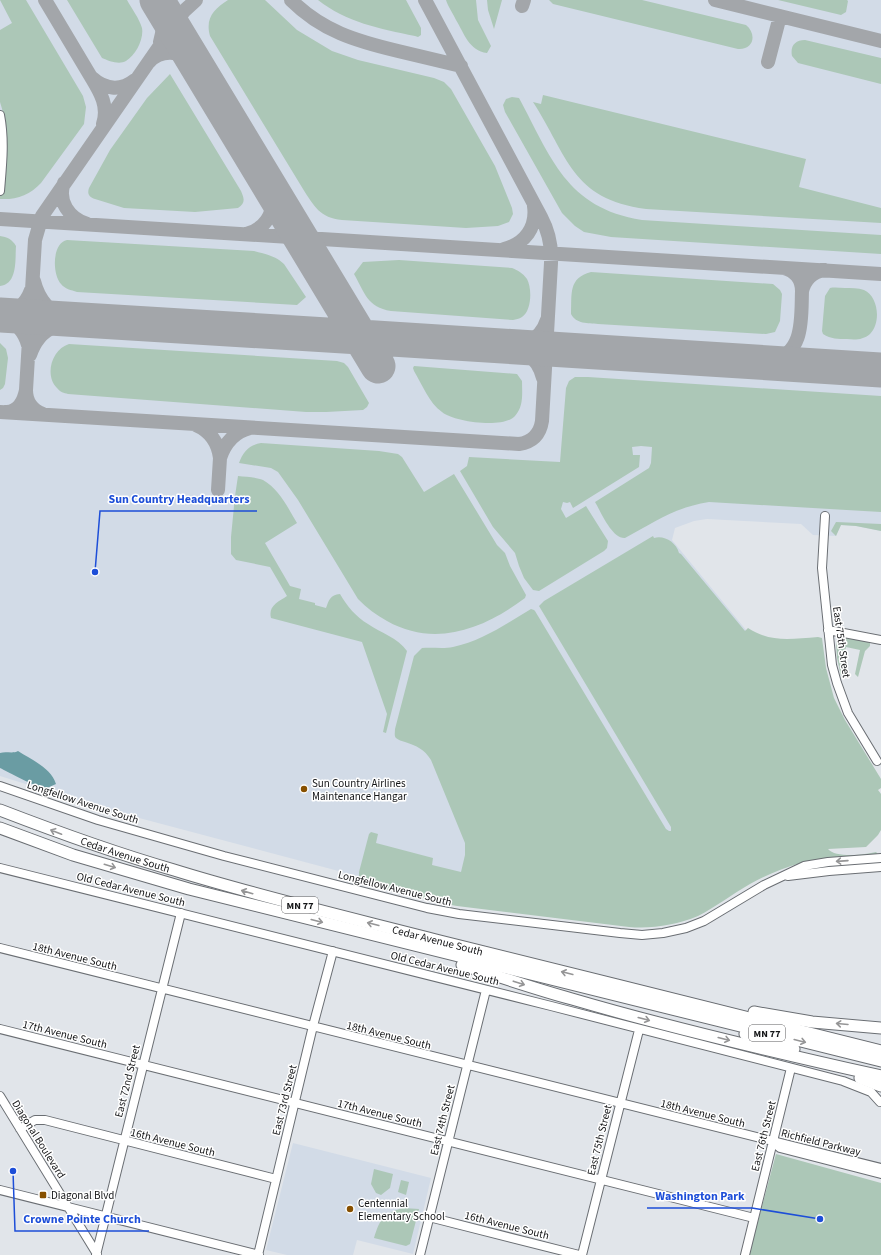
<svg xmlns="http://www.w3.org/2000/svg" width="881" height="1255" font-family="'Source Sans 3',sans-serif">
<rect width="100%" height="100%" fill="#e1e5ea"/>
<path fill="#d2dbe7" d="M0,0H881V531L856,526L841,525L836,536L813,535L801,524L707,519L694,521L675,528L672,540L881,794L815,850L777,859L361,877L109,810L0,776Z
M293,1143L431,1178L413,1254L357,1240L353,1255H287L266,1250Z"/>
<path fill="#acc7b7" d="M0,0H26L83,96L86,107L84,124L41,183C30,195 16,200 0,199V193H4L7,131L5,119L0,102V30L12,23Z
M67,0H127C132,9 139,18 142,28C144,39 136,55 126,61C119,65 109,61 102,58Z
M228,0H265L297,30L332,51L358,60L434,78L444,82L451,89L495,166L512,208L513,214L509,222L498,226L466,228L342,220C320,218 314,206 303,189L210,36C205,18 214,9 228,0Z
M318,0H406L421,28V35L418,37L415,36C380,29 346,22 318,0Z
M446,0H476L478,20L491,46L487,53C469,51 464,33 456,20C453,13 448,7 446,0Z
M487,0H502L494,29L488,10Z
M549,0H642L746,25C757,34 754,50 738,49L553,4Z
M778,0H847L848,1L846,12L841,15Z
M805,40L881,58V84L798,63L792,56C790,46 795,40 805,40Z
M170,74L241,191C244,198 246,203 238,208L195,212L124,208L95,199C89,197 87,194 89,188L110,150L147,98Z
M543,95L806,159L799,187L881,208V223L646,209C571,199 568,156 533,102L541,104Z
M512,97L519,98C551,157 566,208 642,220L881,235V254L611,237L584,232L575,226L562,213L505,112L503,105L506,99Z
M0,236C7,237 12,239 16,246C15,259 18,284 0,286Z
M67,240L254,251C265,254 276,256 284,264L306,297L297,305L77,292C71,290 65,289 61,284C52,274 52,243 67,240Z
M399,260L512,268C517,270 523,273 527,279C532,288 532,310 522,317C519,319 516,319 513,320L391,311C367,307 365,293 354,274L363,262Z
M591,272L773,284L780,290L782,294L780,321L775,332L766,334L598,324C588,323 576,324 571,314C572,294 568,278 591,272Z
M830,288C835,287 840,288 845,288C851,288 858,288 864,290C879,297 881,323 870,334C863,340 855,340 847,339C838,339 831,339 823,334L822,331L825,296Z
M0,343L6,349L8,358L5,384L3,388L0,390Z
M69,344L337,361L344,363L348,367L369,403L367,407L363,410L326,412H306L68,394C64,393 60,392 57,388C44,375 52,349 69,344Z
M414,366L517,374L522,381C522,393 524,406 515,416C504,429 454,422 442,412C429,403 422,384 414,371L413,368Z
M575,377H588L881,396V512L709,502C673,508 655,522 625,538C612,539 601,512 595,502L649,468L651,463L652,447L641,446L632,447L633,455H640L639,467L573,508L570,502L567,503L563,502L561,509L566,518L586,506L608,541L607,548L604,551L539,591L533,590L524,578L519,566L515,553L493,527L460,471L467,466L469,457L560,462L566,388L569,381Z
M261,443L379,451L398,454L402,457L424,492L454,474L497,545L505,553L510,566L526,595L525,598C484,629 435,648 387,621C376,615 367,608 358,599L298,500L278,472L271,468L239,463C243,452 249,445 261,443Z
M238,476C246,477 256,477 263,480C279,489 288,508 297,523L265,543L290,586L301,589L299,599L315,603V605L326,608C329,600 330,595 340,594C347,606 356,617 368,624C381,633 398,638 407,651L386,733L383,732L387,714L362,642L271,618C268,606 278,602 287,596L270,567L236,560L231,554V537L235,496Z
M836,522L881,524V531L856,526L841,525L836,536L831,531Z
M653,536L654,538C664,535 676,542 679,553L681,554L745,631L748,628C771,643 791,639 818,637L822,638L826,668L834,698L845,720L881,779V788L878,790L881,794V830L878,835L866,847L828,849C835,858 865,855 876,852L880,856L801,863C783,868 766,875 750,884C732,894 716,907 698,916C676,925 652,929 629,927L457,906L435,902L361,883L359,879V872L369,834L371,832L378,834L376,843L433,858L432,865L461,872L465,855V843L431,760C424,749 417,746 405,742C402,741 398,740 396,738C394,736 395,732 395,729L414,656L422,648C432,647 443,649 453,647C482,641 506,624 531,609L534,610L535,611L666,829L669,831H671V827L539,606L544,601Z
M844,637L868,642L870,643V646L865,651L858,677L855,674L860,650L846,647L841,669L842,675L841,676L837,658L836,642L839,638Z
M776,1154L881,1183V1255H749Z
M374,1169L393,1174L390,1188L381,1195L376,1193L371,1184Z
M401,1180L409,1182L406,1195L398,1192Z
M403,1208L419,1209L410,1244L406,1246L374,1238C380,1219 383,1213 403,1208Z"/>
<path fill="#6a9ca3" d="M18,751C32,760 51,768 56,784C53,785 50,787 47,788C39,789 8,772 0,768V753C6,751 13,754 18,751Z"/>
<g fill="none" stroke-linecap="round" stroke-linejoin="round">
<path stroke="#a3a6aa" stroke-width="14" d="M45,0L91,77
M157,0C163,15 165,26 160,42
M291,0C322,31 356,41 398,51C419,56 440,61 461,66
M715,0L881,41
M522,6L524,0
M149,62C160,50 179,50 191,61C196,66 200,73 204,79
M768,62L780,16
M103,124C109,106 100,92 91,77C104,89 120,92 135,80
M64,183C57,201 69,218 87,224
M278,201C287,216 296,231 313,237
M0,219L881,274
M246,234C263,230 276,214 271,196C270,189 265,182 262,175
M504,249C525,244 537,227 534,206
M784,268C795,271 802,279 802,291C805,279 812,272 824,270
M0,314C15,314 26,304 31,290
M0,317C15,321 24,330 28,345
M30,355C42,320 68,323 98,321C89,320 79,320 69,319C51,316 38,298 34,281
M749,361C756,361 764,362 771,361C805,354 801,317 802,291
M543,378C537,352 519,350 496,346C519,346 539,345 547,320
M26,390L35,240L42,216L184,11L196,0
M0,412L519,444C533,442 540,434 542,421L551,263C552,246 549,232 541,217L425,0
M7,412C19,411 24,400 26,390C26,402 32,410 43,414
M196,425C210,431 218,442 220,458C225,443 234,432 250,428
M218,490L220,458"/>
<path stroke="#a3a6aa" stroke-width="35" d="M157,0L378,366
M0,315L360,337L881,370"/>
<defs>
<path id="minor" d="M0,115C5,141 2,166 0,191
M825,516L822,568L832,665L837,683L848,713L877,761
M828,630L881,640
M0,786L98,820L224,856L427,908L459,914L620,933L642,935L663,933L686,928L704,921L764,885L804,866L828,862L881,858
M0,868L551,1006L843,1081L871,1092L880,1102
M788,876L829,871L881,867
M0,948L881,1168
M0,1029L754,1218
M0,1096L97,1254
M20,1129L35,1120H45L276,1179
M773,1142L780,1148L881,1174
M0,1190L259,1255
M429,1217L579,1255
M96,1255L181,913
M258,1255L313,1026L333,951
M420,1255L486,990
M582,1255L639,1030
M745,1255L791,1068"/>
<g id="highway">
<path id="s1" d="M0,810C57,832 115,853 174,870C261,897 351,918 440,941C587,978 734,1013 881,1051"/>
<path d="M0,828L73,855L189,889L881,1061"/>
<path d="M462,965C498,976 535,989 572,999C674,1029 778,1053 881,1076"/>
<path d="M754,1012L812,1022L881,1028"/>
<path d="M745,1034L794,1049"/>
<path d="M860,1078L881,1086"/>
</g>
</defs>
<use href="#minor" stroke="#6a6e73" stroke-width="10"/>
<use href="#highway" stroke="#6a6e73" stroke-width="13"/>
<use href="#minor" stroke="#fff" stroke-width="8"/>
<use href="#highway" stroke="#fff" stroke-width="11"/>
</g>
<defs><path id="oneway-shaft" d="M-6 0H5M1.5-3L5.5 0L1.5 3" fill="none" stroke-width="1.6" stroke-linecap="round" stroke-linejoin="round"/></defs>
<g stroke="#959596">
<use href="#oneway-shaft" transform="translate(56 832) rotate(-159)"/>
<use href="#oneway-shaft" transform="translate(842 861) rotate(176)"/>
<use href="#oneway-shaft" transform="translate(110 866) rotate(17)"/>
<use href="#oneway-shaft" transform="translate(247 892) rotate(-164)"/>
<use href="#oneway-shaft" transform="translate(317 921) rotate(14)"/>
<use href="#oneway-shaft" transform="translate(373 924) rotate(-166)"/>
<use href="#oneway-shaft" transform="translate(567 973) rotate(-166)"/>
<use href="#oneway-shaft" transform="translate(519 983) rotate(18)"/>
<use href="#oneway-shaft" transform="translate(644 1019) rotate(15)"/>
<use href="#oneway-shaft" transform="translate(842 1024) rotate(-175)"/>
<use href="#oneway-shaft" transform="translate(724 1039) rotate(14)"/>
<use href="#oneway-shaft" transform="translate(800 1041) rotate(14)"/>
</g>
<g fill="#875000" stroke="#fff" stroke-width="1.5">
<circle cx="304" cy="789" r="4"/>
<rect x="39" y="1191" width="8" height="8" rx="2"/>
<circle cx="350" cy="1209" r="4"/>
</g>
<g text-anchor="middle" stroke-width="3" stroke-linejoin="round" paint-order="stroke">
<g fill="#fff" stroke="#5a5a5c" stroke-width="1">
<rect x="282" y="897" width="36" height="16" rx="3"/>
<rect x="749" y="1025" width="36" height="16" rx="3"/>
</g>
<g font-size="10" font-weight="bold" fill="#131416">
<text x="300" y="909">MN 77</text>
<text x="767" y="1037">MN 77</text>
</g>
<g font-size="11" fill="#131416" stroke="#fff">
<text transform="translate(842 642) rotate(82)" y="4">East 75th Street</text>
<text transform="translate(83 802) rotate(18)" y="4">Longfellow Avenue South</text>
<text dy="4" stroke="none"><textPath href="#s1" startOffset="133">Cedar Avenue South</textPath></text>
<text transform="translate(395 888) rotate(14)" y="4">Longfellow Avenue South</text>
<text transform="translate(131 889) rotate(14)" y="4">Old Cedar Avenue South</text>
<text dy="4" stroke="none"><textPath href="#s1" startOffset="457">Cedar Avenue South</textPath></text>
<text transform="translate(75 956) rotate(14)" y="4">18th Avenue South</text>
<text transform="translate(445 968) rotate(14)" y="4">Old Cedar Avenue South</text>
<text transform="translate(65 1034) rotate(14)" y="4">17th Avenue South</text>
<text transform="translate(389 1035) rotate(14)" y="4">18th Avenue South</text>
<text transform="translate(127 1081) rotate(-76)" y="4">East 72nd Street</text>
<text transform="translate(284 1100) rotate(-76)" y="4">East 73rd Street</text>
<text transform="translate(380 1113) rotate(14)" y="4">17th Avenue South</text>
<text transform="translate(703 1113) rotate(14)" y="4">18th Avenue South</text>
<text transform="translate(442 1120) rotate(-76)" y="4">East 74th Street</text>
<text transform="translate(763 1136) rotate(-76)" y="4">East 76th Street</text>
<text transform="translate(39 1139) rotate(58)" y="4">Diagonal Boulevard</text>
<text transform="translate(599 1140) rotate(-76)" y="4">East 75th Street</text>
<text transform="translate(173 1142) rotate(14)" y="4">16th Avenue South</text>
<text transform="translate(821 1142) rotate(14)" y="4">Richfield Parkway</text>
<text transform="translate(507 1225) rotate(14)" y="4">16th Avenue South</text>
</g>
<g font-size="11" fill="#131416" stroke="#fff" text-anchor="start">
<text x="312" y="787">Sun Country Airlines<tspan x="312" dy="13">Maintenance Hangar</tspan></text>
<text x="51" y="1199">Diagonal Blvd</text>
<text x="358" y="1207">Centennial<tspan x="358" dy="13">Elementary School</tspan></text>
</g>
</g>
<path fill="none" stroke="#1d4ed8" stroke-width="1.5" d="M95 572L100 511H257M820 1219L752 1208H647M13 1171L15 1231H149"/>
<g fill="#1d4ed8" stroke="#fff" stroke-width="1.5">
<circle cx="95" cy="572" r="4"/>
<circle cx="820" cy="1219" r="4"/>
<circle cx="13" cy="1171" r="4"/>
</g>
<g font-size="12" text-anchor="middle" font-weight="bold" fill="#1d4ed8" stroke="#fff" stroke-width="3" stroke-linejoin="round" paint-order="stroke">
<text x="179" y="503">Sun Country Headquarters</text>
<text x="700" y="1200">Washington Park</text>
<text x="82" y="1223">Crowne Pointe Church</text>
</g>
</svg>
